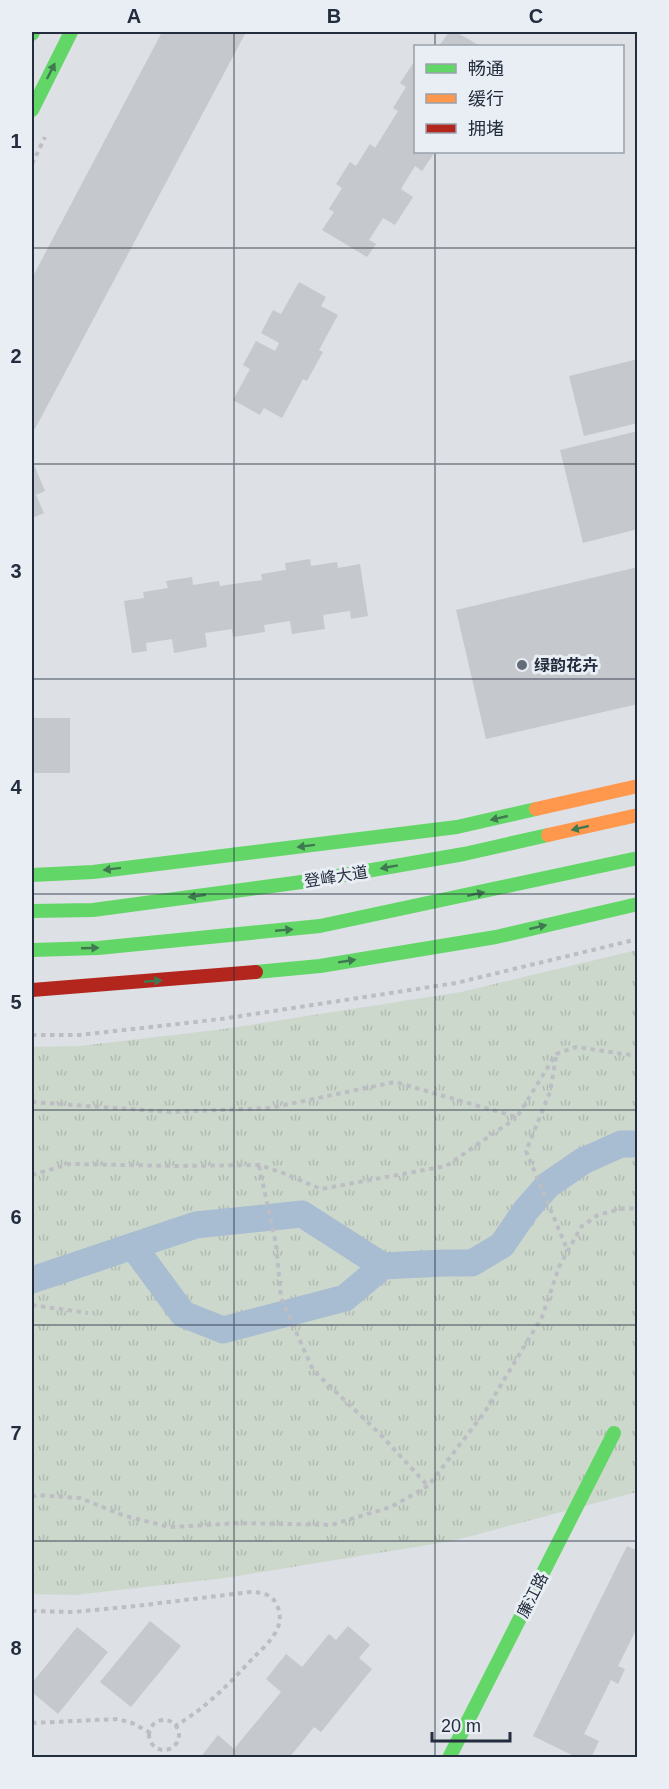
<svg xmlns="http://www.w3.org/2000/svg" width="669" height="1789" font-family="Helvetica,'Noto Sans SC',sans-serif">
<defs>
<pattern id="grass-tufts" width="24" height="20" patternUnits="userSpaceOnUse" patternTransform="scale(1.5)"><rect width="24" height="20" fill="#cdd8cd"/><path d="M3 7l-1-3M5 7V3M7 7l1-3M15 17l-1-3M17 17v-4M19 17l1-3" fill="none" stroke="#b0bab1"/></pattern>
</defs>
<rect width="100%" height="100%" fill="#dde0e4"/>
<path fill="url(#grass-tufts)" d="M637,950V1492L452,1541L225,1578L75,1595L32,1594V1047L80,1046L224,1029L461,992Z"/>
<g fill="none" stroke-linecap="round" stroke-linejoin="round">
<path stroke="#a8bcd2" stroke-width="27" d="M133,1246L196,1225L302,1214L383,1266
M32,1280L133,1246L183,1314L223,1330L345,1298L383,1266L444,1263H472L502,1245L526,1210L548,1185L583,1161L621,1144H638"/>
</g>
<path fill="#c5c8cc" d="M162,32H246L35,429L32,427V278Z
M449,32H456L480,46H439Z
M414,62L416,63V152H435L422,171L415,166L401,189L413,197L395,225L383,218L369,240L376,244L367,257L322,230L334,212L329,209L342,188L336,184L350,162L356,166L370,144L375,148L398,111L393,108L406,87L400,83Z
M299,282L326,297L321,306L338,315L319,350L323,352L307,381L303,379L282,418L264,408L260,415L233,400L250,369L243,365L256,341L275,351L279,343L261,333L273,310L281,314Z
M638,359V423L584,436L569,376Z
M638,431V529L583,543L560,450Z
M33,462L45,491L36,495L44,513L32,518V463Z
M310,559L311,566L337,562L338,568L360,564L368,616L351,619L350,611L323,615L325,629L292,634L290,621L264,625L265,632L233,637L232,629L205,633L207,647L174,653L172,639L146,643L147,651L132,653L124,601L144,598L143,592L168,588L166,581L192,577L193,585L219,581L220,586L262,580L261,574L286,570L285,563Z
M638,567V704L486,739L456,610Z
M32,718H70V773H32Z
M627,1546L638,1551V1626L618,1666L625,1669L618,1684L611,1680L584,1734L599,1741L591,1758H578L533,1736Z
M150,1621L181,1646L131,1707L100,1682Z
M348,1626L370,1645L359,1658L372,1669L321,1732L314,1727L289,1758H200L218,1735L234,1749L281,1692L266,1679L286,1654L302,1667L329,1634L336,1640Z
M77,1627L108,1652L58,1714L32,1692V1683Z"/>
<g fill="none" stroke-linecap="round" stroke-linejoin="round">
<path stroke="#bcbec4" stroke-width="4" stroke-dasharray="4.5 4.5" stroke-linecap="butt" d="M32,164L45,137
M32,1035H80L221,1019L456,983L638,939
M556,1057L550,1092L526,1151L567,1249
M32,1102L171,1112L270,1108L395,1082L517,1117L556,1054L576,1047L638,1056
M259,1166L276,1244L281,1298L313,1370L380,1434L428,1486
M32,1175L69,1164L177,1166L259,1165L283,1173L321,1189L446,1166L516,1118
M32,1305L88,1313
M32,1497L37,1495L80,1498L125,1516L170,1527L240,1523L331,1525L391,1507L428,1486L484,1413L542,1317L559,1267L581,1227L598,1215L620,1209L638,1208
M32,1611L73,1612L136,1606L250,1592C261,1592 272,1594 277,1605C280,1612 281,1620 278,1627C273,1640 261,1650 252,1659C228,1685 206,1708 175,1726
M149 1735a15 15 0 1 1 30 0a15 15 0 1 1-30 0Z
M32,1723L118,1719L132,1723L149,1732"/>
<path stroke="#63d668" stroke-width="14" d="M32,34L33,32
M32,110L71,32
M32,875L93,872L457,827L536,809
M32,911L93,910L309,881L464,854L548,835
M32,950L98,948L320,926L638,858
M256,972L320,966L496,937L638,904
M449,1758L614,1433"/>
<path stroke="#ff974d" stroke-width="14" d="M536,809L638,786
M548,835L638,815"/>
<path stroke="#b3261e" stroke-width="14" d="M32,990L256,972"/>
</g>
<defs><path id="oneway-solid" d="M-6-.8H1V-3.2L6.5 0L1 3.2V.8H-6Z" transform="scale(1.5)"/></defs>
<g fill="#407951">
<use href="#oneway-solid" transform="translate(51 71) rotate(-63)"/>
<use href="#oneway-solid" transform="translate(499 818) rotate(167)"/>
<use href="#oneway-solid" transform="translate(580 828) rotate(167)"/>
<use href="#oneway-solid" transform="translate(306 846) rotate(173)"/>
<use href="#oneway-solid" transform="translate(389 867) rotate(170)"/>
<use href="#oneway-solid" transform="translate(112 869) rotate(173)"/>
<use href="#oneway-solid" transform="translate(476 894) rotate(-12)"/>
<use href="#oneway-solid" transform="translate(197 896) rotate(172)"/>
<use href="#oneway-solid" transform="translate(538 927) rotate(-13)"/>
<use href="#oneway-solid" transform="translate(284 930) rotate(-5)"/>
<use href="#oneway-solid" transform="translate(90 948) rotate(-2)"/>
<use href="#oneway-solid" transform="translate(347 961) rotate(-9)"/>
<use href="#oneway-solid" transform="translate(153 981) rotate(-5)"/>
</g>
<path fill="none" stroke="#232d3e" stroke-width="1.5" stroke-opacity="0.55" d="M234,32V1758M435,32V46M435,152V1758M32,248H638M32,464H638M32,679H638M32,894H638M32,1110H638M32,1325H638M32,1541H638"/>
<circle fill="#646c78" stroke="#e9eef4" stroke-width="2" cx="522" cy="665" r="6"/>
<g text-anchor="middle" stroke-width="6" stroke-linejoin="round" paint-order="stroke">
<g font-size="16" font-weight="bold" fill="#232d3e" stroke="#e9eef4" text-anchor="start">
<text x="534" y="671">绿韵花卉</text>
</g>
<g font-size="16" fill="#232d3e" stroke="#e9eef4">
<text transform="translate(336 876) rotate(-9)" y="6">登峰大道</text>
<text transform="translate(532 1595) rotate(-63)" y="6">廉江路</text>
</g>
</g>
<rect width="669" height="1789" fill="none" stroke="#e9eef4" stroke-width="66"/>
<rect x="414" y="45" width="210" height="108" fill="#e9eef4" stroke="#9aa1ab" stroke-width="1.5"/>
<rect x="426" y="64" width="30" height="9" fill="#63d668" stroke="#9aa1ab" stroke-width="1.5"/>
<text x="468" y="75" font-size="18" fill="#232d3e">畅通</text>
<rect x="426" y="94" width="30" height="9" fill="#ff974d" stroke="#9aa1ab" stroke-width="1.5"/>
<text x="468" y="105" font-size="18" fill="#232d3e">缓行</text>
<rect x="426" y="124" width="30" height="9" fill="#b3261e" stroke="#9aa1ab" stroke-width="1.5"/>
<text x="468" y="135" font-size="18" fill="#232d3e">拥堵</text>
<path d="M432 1732v9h78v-9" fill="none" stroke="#232d3e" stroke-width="3"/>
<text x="441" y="1732" font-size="18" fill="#232d3e" stroke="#e9eef4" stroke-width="4.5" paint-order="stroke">20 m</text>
<rect x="33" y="33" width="603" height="1723" fill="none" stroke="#232d3e" stroke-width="2"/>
<g font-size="20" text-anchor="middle" font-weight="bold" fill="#232d3e">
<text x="134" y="23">A</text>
<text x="334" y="23">B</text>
<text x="536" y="23">C</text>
<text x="16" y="148">1</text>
<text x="16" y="363">2</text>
<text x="16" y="578">3</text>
<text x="16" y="794">4</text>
<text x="16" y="1009">5</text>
<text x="16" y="1224">6</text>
<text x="16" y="1440">7</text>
<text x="16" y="1655">8</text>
</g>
</svg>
